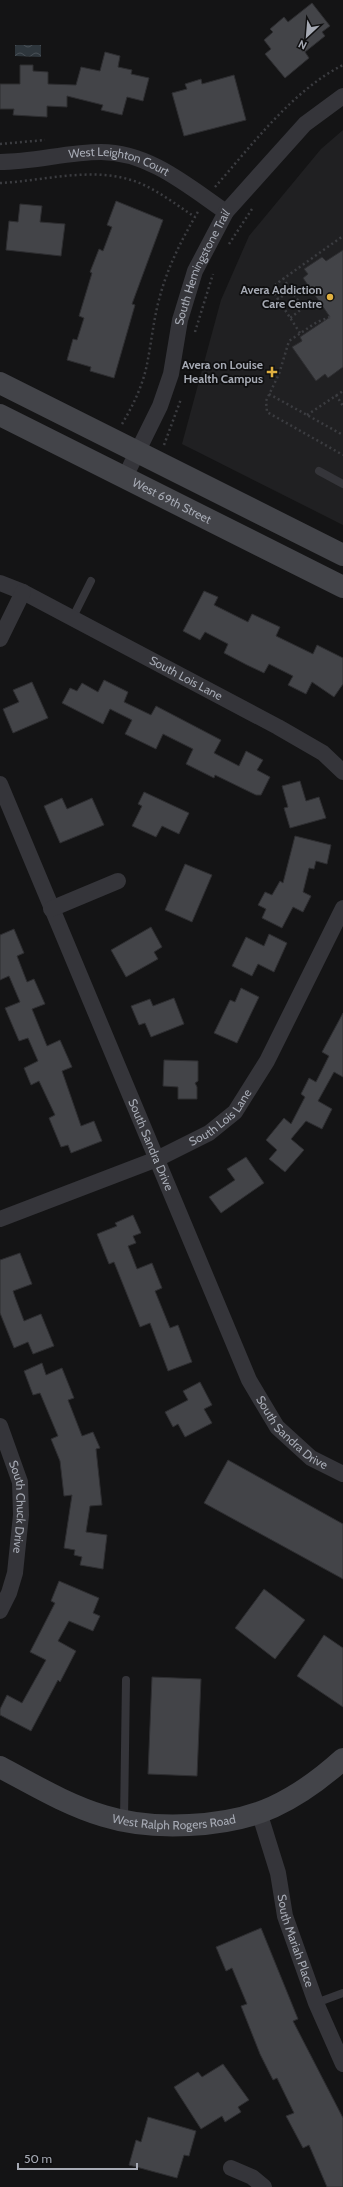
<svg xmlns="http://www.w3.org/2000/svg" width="343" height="2187" font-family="Cabin,sans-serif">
<defs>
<pattern id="water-waves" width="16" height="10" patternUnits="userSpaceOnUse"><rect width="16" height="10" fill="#2e363c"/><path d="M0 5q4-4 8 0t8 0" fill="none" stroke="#495056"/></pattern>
</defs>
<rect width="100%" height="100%" fill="#141415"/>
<path fill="#202022" d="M343,130V525L182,444L221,300L249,236L321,149Z"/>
<path fill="url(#water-waves)" d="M15,45H41V57L15,56Z"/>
<path fill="#434448" stroke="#2e2e31" d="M312,3L330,26L322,32L325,36L305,52L309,58L285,78L265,54L271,49L264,40L273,32L270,29L284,17L288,22Z
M105,52L120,56L118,67L132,70L131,74L149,78L143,101L127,97L122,115L101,110L103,105L67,96V107L47,106V117L13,115L14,109H0V84H20V65H33V71L48,72V84L76,85L81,67L100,71Z
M234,75L246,120L184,136L172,93L187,89L185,84L201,79L202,84Z
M116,201L163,220L132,304L135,305L114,378L90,371L91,367L67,360L73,339L77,340L84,318L79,316L92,273L90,272L99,249L103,251L112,227L107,225Z
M20,204L42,206L40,222L65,224L61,256L6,250L9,221L18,222Z
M343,250V367L328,378L325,374L316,381L292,347L302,341L300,337L330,317L303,278L308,274L304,269L322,257L326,261Z
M204,591L218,597L214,605L248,622L252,614L280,627L276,636L313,654L317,645L343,658V684L334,697L312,682L306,694L288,685L293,676L269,664L264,673L247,665L224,653L228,644L205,632L200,640L183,631Z
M104,680L128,692L124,702L151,715L156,706L221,740L214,753L239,766L246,751L263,760L257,770L270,777L261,795H256L215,775L214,778L186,764L193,749L163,734L156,749L125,734L132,720L110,709L103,724L62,703L70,688L77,691L82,683L98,692Z
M32,682L48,718L13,733L3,709L19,702L13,690Z
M300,781L306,801L319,797L326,818L290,828L284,808L288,807L282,786Z
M144,792L189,813L179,834L162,826L156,837L132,826L142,806L138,804Z
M62,798L67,809L92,798L104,825L60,843L44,806Z
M295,836L331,845L327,864L316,861L314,869L309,868L303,892L311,896L303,912L293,907L282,928L262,918L266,909L258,905L265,892L272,895L280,881L283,883Z
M185,864L212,875L192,922L165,910Z
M151,927L162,947L154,952L158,959L126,977L111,950Z
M14,929L24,953L17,956L27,982L34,979L45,1004L32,1009L47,1046L60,1040L72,1067L62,1071L81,1126L94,1121L102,1141L71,1153L68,1145L61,1147L49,1118L55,1115L39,1081L31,1085L24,1068L38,1061L28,1038L19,1041L5,1008L20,1002L9,976L0,980V935Z
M269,934L287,943L274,972L258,964L252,976L232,966L246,937L264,946Z
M241,988L259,997L237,1043L214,1033L230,1000L235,1002Z
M174,998L184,1024L151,1037L145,1023L139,1025L131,1006L150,999L153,1006Z
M343,1013V1077L334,1072L318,1101L332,1109L322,1129L306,1121L291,1139L304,1150L285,1172L269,1159L277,1150L266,1140L284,1118L291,1124L305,1097L301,1094L309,1078L316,1082L329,1056L322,1052Z
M164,1060L198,1061V1081L195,1083L197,1087V1099H178V1087L163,1086Z
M246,1157L264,1183L221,1213L209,1197L235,1180L227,1169Z
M133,1215L141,1233L133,1236L136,1243L128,1246L137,1269L152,1263L162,1288L155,1291L170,1328L178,1325L192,1362L168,1371L150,1323L140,1327L114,1262L109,1264L97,1234L117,1226L115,1223Z
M20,1253L32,1284L13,1291L15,1297L24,1321L41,1314L54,1346L33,1354L28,1342L14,1348L0,1313V1260Z
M42,1363L46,1375L62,1368L74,1398L68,1400L82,1436L93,1432L100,1448L96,1449L102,1505L90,1506L86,1532L107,1535L103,1569L80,1565L82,1557L74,1555L75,1550L64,1548L72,1495L64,1496L60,1461L51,1439L58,1436L40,1393L33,1395L24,1371Z
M200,1382L212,1405L204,1409L212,1423L185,1437L178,1424L173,1427L165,1412L188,1400L183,1391Z
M228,1460L343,1524V1579L204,1503Z
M59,1581L99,1598L93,1613L100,1616L93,1631L69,1621L58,1641L76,1651L60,1682L58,1680L31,1731L0,1715V1709L7,1695L22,1703L46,1660L30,1652L55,1603L51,1601Z
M264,1589L305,1620L275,1659L235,1628Z
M324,1635L343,1648V1707L297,1676Z
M152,1677L201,1679L197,1776L148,1774Z
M261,1928L298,2019L293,2021L343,2118V2187H327L309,2145L303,2148L286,2116L294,2113L277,2078L273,2080L260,2054L241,2006L247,2004L232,1968L226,1971L216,1947Z
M223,2064L249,2100L238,2107L241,2112L225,2122L222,2116L201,2129L174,2087L198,2072L202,2077Z
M148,2117L196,2131L189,2156L184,2155L177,2178L129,2165L136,2140L141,2142Z"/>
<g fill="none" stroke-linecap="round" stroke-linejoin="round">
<path stroke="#3b3c40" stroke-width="2.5" stroke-dasharray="2 3" stroke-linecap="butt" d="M0,144L45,140
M0,183C43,181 89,167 131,180C154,187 175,204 195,217
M215,187C252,145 293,90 343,65
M229,244L252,209
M283,278L303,308L290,318
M277,300L291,290
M330,317L317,322L289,341L279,374L266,401L267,412L343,455
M195,332L213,274
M300,333L274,293L276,284L343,236
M269,394L343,435
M336,395L343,406
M307,415L343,391
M122,424C134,404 144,383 148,359C152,338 154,317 160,296C168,266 183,237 199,210
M164,445L181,399"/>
<path stroke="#35353a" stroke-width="8" d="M319,471L343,484
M72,619L91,581
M124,1820L126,1680
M316,2003L343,1993"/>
<g stroke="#35353a" stroke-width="16">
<path id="s1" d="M0,162C34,162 67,152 101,152C149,152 188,186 226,212"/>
<path id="s2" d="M125,477L160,406L171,374L180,320L195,271L226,212L305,124L343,96"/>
<path id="s3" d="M0,583L23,592L278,727L323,753L343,772"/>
<path d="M0,639L23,592"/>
<path id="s4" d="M0,784L249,1380L277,1427L311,1458L343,1474"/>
<path d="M51,909L118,881"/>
<path id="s5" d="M0,1219L157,1159L209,1133L235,1112L267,1061L343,908"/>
<path id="s6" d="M0,1426L20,1482L21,1515L15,1573L9,1593L0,1611"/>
<path id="s7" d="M259,1812L278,1873L285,1916L316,2003L343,2064"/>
<path d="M231,2168L252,2177L264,2187"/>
</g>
<g stroke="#434449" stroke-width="22">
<path d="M0,383L343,555"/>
<path id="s8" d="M0,415L343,587"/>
<path id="s9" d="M0,1767C34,1785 67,1805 104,1816C152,1831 227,1828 273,1807C299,1795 322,1778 343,1759"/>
</g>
</g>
<g fill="#e0b040" stroke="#0f0f10" stroke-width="1.5">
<circle cx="330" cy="297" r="4"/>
<path d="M270 366h4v4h4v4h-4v4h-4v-4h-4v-4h4z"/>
</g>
<g text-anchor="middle" stroke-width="3.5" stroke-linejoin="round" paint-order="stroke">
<g font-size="12" fill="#a6aab4" stroke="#0f0f10">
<text dy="4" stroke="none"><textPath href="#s1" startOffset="121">West Leighton Court</textPath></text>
<text dy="4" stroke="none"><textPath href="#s2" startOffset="225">South Hemingstone Trail</textPath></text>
<text dy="4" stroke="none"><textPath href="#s8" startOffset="192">West 69th Street</textPath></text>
<text dy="4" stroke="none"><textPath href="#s3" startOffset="209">South Lois Lane</textPath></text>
<text dy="4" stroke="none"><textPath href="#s5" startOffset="245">South Lois Lane</textPath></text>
<text dy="4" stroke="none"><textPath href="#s4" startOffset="391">South Sandra Drive</textPath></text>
<text dy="4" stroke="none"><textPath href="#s4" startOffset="715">South Sandra Drive</textPath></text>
<text dy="4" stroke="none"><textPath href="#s6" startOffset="84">South Chuck Drive</textPath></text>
<text dy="4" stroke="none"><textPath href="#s9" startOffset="186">West Ralph Rogers Road</textPath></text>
<text dy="4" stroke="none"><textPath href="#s7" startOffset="134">South Mariah Place</textPath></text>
</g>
<g font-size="12" font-weight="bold" fill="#a6aab4" stroke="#0f0f10" text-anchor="end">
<text x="322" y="294">Avera Addiction<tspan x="322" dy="14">Care Centre</tspan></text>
<text x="263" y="369">Avera on Louise<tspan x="263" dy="14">Health Campus</tspan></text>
</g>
</g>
<g transform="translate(307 36) rotate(206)" stroke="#0f0f10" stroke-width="3" paint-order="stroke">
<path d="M0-3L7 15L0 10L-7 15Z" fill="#a6aab4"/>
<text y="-6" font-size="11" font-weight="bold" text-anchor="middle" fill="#a6aab4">N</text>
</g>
<path d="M18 2163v6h119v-6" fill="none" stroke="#a6aab4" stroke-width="2"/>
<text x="24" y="2163" font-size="12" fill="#a6aab4" stroke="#0f0f10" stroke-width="3" paint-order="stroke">50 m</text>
</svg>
